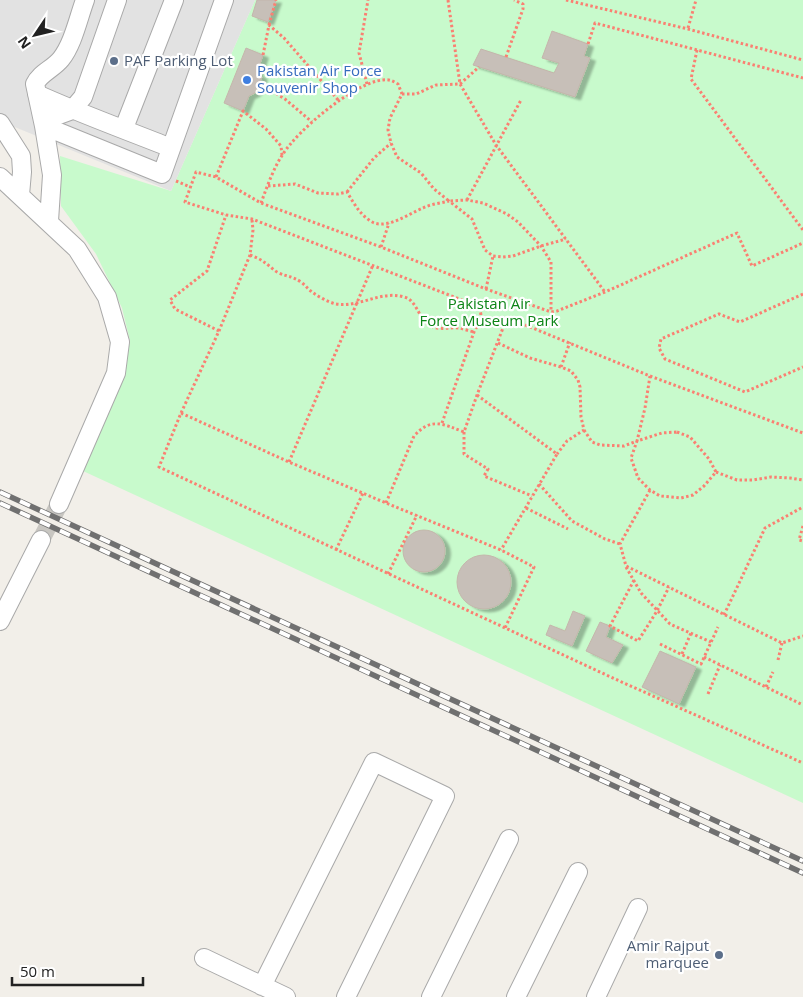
<svg xmlns="http://www.w3.org/2000/svg" width="803" height="997" font-family="'Open Sans',sans-serif">
<defs>
<filter id="shadow"><feDropShadow dx="5.5" dy="3" stdDeviation="1" flood-color="#0004"/></filter>
</defs>
<rect width="100%" height="100%" fill="#f2efe9"/>
<path fill="#c8facc" d="M255,0H803V803L83,471L122,377L130,341L122,308L96,254L61,206L60,156L171,191Z"/>
<path fill="#e2e2e2" d="M0,0H255L171,191L0,121Z"/>
<path fill="#c7bfb8" stroke="#c4b6ab" filter="url(#shadow)" d="M257,0H276L268,22L252,16Z
M552,31L588,44L584,56L590,58L575,97L473,65L481,49L554,73L559,63L542,58Z
M246,48L263,55L257,73L262,77L255,93L249,96L243,111L224,103Z
M403 551a21 21 0 1 1 42 0a21 21 0 1 1-42 0Z
M457 582a27 27 0 1 1 54 0a27 27 0 1 1-54 0Z
M573,611L585,616L572,646L546,635L550,625L565,631Z
M600,622L610,626L606,637L623,645L612,663L586,651Z
M660,651L696,667L679,704L642,687Z"/>
<g fill="none" stroke-linecap="round" stroke-linejoin="round">
<path stroke="#c8c6c1" stroke-width="18" stroke-dasharray="18 9" stroke-linecap="butt" d="M41,540L59,504"/>
<defs>
<path id="minor" d="M117,0L83,97L72,110L53,117L44,126L162,174L224,0
M37,94C81,114 126,130 171,148
M0,123L21,156L22,172L20,195
M124,128L174,0
M0,177L77,249L107,297L120,342L116,373L59,504
M49,221L52,175L44,126L35,84C40,73 53,69 61,59C73,44 78,19 85,0
M0,621L41,540
M204,958L286,997
M262,986L374,762L445,796L346,997
M431,997L509,839
M516,997L578,872
M596,997L638,908"/>
</defs>
<use href="#minor" stroke="#a9a9a9" stroke-width="20"/>
<path stroke="#fa8072" stroke-width="3" stroke-dasharray="2.5 2.5" stroke-linecap="butt" d="M448,0L460,84L496,145L605,292
M566,0L688,29L803,60
M269,25L276,0
M688,28L696,0
M588,44L595,23L803,78
M697,50L691,79L803,230
M263,55L269,25L284,38L339,101
M506,57L523,9V4L514,0
M259,83L285,99L312,122
M367,84L359,53L368,0
M402,94H416L436,85L460,84L479,67
M216,177L243,111L266,129L281,146L282,155
M176,181L190,187
M268,186L295,184L318,193L338,194L347,192C353,202 359,213 369,220C384,232 408,214 423,208C431,204 441,203 449,201L472,219L485,250L493,256L503,257L513,256L541,246L566,239
M347,192L374,158L391,143
M467,200L521,100
M261,203C267,187 273,169 283,154C298,130 355,82 383,80C389,79 393,81 398,84L402,94L390,118L388,130L391,143L397,157L421,173L434,189L449,201L467,200L483,203L507,214L518,222L541,246L551,262V312
M252,220L253,230L250,255L219,331L181,413L159,467L615,679L803,763
M381,247L389,223
M250,255C255,257 260,259 264,262C269,265 274,271 279,273C288,277 292,276 301,282C305,285 308,289 312,292C319,297 328,302 336,304C359,308 381,290 404,297C417,300 418,318 429,325C438,331 449,327 459,328C464,329 469,331 474,332
M486,289L493,256
M803,294L740,322L719,314L661,339L659,348L665,359L745,392L803,367
M219,331L175,309L170,300L207,271L226,215
M498,343L530,358L561,367L571,371L578,380L580,387L581,417L584,430L567,441L557,454
M561,367L570,342
M477,395L557,454L501,550
M181,413L289,462L386,503L501,550L534,567L505,628
M442,423L474,332C479,322 486,313 475,305L252,219L226,215L185,202L196,172L216,177L261,203L381,247L486,289L551,312L557,311L605,292L737,233L752,266L803,243
M584,430L592,442L600,445L624,446L637,441L645,408L650,376
M464,432V454L488,469L484,476L532,496
M677,432L690,437L709,459L716,472L704,486L693,495L681,498L660,496L650,490L638,478L631,458L637,441L662,433Z
M289,462L373,265
M716,472L737,480H753L771,477L790,478L803,480
M539,484L572,521L605,539L620,544
M650,490L620,544L626,566L782,643L803,636
M386,503L414,436C431,417 443,424 464,432L477,395L503,328L507,323L513,320L650,376L803,433
M526,508L568,529
M803,526L799,540L803,541
M336,550L363,493
M626,567L641,593L670,624L711,642
M388,574L417,515
M634,580L610,626L638,641L657,611L669,587
M724,615L765,528L803,507
M660,644L701,664L718,627
M682,654L691,633
M704,657L803,705
M778,660L782,643
M766,687L773,672
M708,694L720,665"/>
<use href="#minor" stroke="#fff" stroke-width="18"/>
<defs>
<path id="rail" d="M0,492L803,861
M0,503L803,873"/>
</defs>
<use href="#rail" stroke="#707070" stroke-width="5.5"/>
<use href="#rail" stroke="#fff" stroke-width="4" stroke-dasharray="11" stroke-linecap="butt"/>
</g>
<g fill="#5c6f8a" stroke="#fff" stroke-width="2">
<circle cx="114" cy="61" r="5"/>
<circle cx="719" cy="955" r="5"/>
</g>
<circle fill="#3f7fe0" stroke="#fff" stroke-width="2" cx="247" cy="80" r="5"/>
<g text-anchor="middle" stroke-width="4.5" stroke-linejoin="round" paint-order="stroke">
<g font-size="15" fill="#4e5e75" stroke="#fff" text-anchor="start">
<text x="124" y="66">PAF Parking Lot</text>
<text x="709" y="951" text-anchor="end">Amir Rajput<tspan x="709" dy="17">marquee</tspan></text>
</g>
<g font-size="15" fill="#366cbe" stroke="#fff" text-anchor="start">
<text x="257" y="76">Pakistan Air Force<tspan x="257" dy="17">Souvenir Shop</tspan></text>
</g>
<g font-size="15" fill="#0c8416" stroke="#fff">
<text x="489" y="309">Pakistan Air<tspan x="489" dy="17">Force Museum Park</tspan></text>
</g>
</g>
<g transform="translate(35 35) rotate(235)" stroke="#ffffff" stroke-width="4" paint-order="stroke">
<path d="M0-4L9 19L0 12L-9 19Z" fill="#222222"/>
<text y="-8" font-size="14" font-weight="bold" text-anchor="middle" fill="#222222">N</text>
</g>
<path d="M12 977v8h131v-8" fill="none" stroke="#222222" stroke-width="2.5"/>
<text x="20" y="977" font-size="15" fill="#222222" stroke="#ffffff" stroke-width="4" paint-order="stroke">50 m</text>
</svg>
